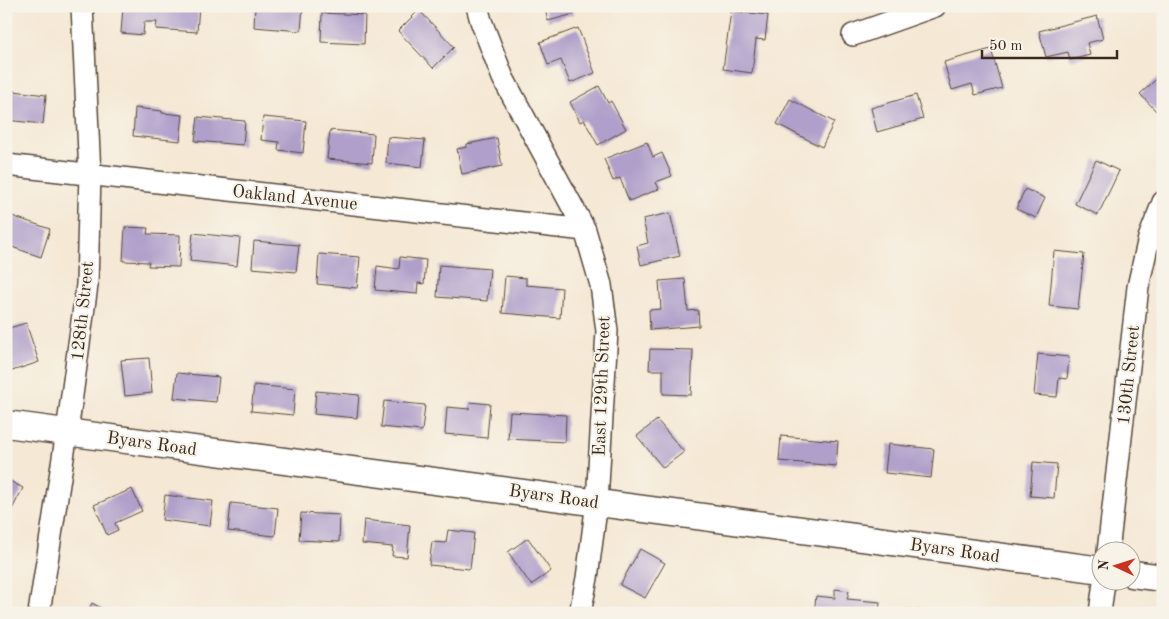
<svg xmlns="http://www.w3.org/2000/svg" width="1169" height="619" font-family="'Old Standard TT',serif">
<rect width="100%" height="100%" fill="#f7f3e8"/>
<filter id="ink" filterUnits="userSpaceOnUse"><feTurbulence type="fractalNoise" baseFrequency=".02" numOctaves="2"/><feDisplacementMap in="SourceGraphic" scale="10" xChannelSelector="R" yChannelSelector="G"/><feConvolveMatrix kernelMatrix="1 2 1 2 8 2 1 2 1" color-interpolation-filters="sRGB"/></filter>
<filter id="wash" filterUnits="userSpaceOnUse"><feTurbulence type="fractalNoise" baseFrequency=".0096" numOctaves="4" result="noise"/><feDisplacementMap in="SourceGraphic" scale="20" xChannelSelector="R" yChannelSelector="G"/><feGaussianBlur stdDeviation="1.12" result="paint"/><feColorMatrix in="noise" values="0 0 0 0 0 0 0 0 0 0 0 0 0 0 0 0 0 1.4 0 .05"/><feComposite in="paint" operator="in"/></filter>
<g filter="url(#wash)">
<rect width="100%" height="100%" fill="#f5e8d4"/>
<g id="blocks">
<path fill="#af9fca" d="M123,6H199L197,32L156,29L157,22H144L143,35L121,33Z
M255,6H303L301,31L254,27Z
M544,6H572L574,14L548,21Z
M419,10L454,47L433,68L398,31Z
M731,11L768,15L765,40L756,39L752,73L723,69Z
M322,13L365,15L364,44L321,42Z
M1097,16L1103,39L1087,43L1090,55L1070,60L1068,52L1046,57L1039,31Z
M578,28L595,73L570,83L561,60L548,65L540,42Z
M991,49L1002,88L975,95L972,84L952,90L944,62Z
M1163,73V109L1158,113L1140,94Z
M599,86L608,103L611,101L626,129L598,145L584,120L580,122L570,102Z
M6,90L46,95L43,124L6,120Z
M916,95L923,119L877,132L871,108Z
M790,99L834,122L822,147L777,124Z
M135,108L162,111V113L183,115L180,141L133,136Z
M198,117L245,121L243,145L195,141Z
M263,117L306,121L303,153L278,150L279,142L261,140Z
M330,130L374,134L372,163L327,159Z
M388,137L425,140L422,167L386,163Z
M497,138L502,166L462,174L457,149L467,147V144Z
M647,142L653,157L662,153L672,176L656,182L659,189L629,201L620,178L613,181L604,159Z
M1096,160L1119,171L1098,215L1075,204Z
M1025,189L1045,198L1036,218L1016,209Z
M670,213L680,256L641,265L637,246L648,243L643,219Z
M9,215L50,229L41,257L6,245V224Z
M125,227L148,228L147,234L180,235L179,267L148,266L149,262L123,261Z
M193,233L240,238L237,266L190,261Z
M254,241L299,245L296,272L252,268Z
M1054,251L1084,254L1078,309L1049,306Z
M319,254L360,257L357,288L317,284Z
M400,257L426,260L424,284L418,283L417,294L375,290L377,266L399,269Z
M439,265L490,269L487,301L437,297Z
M505,276L526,278V285L562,288L560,318L502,313Z
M685,279L688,311L698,310L699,326L650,330L649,310L661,309L659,281Z
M26,323L39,362L6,373V348L9,347L6,338V329Z
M650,349L693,350L691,395L663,394V370H649Z
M1038,354L1069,357L1067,379L1059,378L1057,397L1034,395Z
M149,358L152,393L125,396L121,360Z
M177,373L219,377L216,402L174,398Z
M254,385L295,389L293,415L251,411Z
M316,391L359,395L357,418L314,414Z
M384,401L425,405L422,431L381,427Z
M470,402L490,404L487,438L445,434L447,407L469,409Z
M510,412L566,415L565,442L508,439Z
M657,420L684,452L663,468L637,436Z
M781,436L838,441L836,466L779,461Z
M888,444L934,449L931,478L885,473Z
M1033,462L1057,464L1054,498L1030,496Z
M6,479L23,488L8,517L6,516Z
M132,489L142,511L115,523L118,530L107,535L94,505Z
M165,495L213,501L210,526L162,520Z
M231,503L278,508L275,536L228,531Z
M301,513L340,515L339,542L299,540Z
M364,520L410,525L407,557L392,556L393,547L362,544Z
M448,530L474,533L470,569L429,565L432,542L446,543Z
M528,538L551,571L531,585L508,552Z
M640,549L665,563L645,598L620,585Z
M835,589L849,591L847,599L880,602L879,613H814L816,596L835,598Z
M92,603L109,613H87Z
M906,609L930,611L929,613H905Z"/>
</g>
</g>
<g filter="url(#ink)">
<use href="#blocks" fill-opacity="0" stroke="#574639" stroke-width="1"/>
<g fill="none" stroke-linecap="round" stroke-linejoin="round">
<defs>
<path id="minor" d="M477,6L481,21L503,78L585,230L601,285L607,331L597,502L587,578L580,613
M853,35L935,6
M6,165L585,230
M1108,552L1138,287L1149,238L1163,202
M39,613L67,432L87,285L90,174L82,6
M1100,613L1104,582"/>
<path id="tertiary" d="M6,424L1102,570
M1132,574L1163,578"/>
</defs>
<use href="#minor" stroke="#574639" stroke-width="24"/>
<use href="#tertiary" stroke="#574639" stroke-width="29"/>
<use href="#minor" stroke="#fff" stroke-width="21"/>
<use href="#tertiary" stroke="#fff" stroke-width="26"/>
</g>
</g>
<g text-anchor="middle" stroke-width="4" stroke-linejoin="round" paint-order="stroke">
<g font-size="18" fill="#3b2a1e" stroke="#f7f3e8">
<text transform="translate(295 197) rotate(6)" y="6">Oakland Avenue</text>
<text transform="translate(82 311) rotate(-84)" y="6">128th Street</text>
<text transform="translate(1128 375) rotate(-84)" y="6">130th Street</text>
<text transform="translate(601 386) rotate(-88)" y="6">East 129th Street</text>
<text transform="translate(152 443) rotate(8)" y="6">Byars Road</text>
<text transform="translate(554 496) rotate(8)" y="6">Byars Road</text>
<text transform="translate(955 550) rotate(8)" y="6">Byars Road</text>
</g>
</g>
<rect width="1169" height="619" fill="none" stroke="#f7f3e8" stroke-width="25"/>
<g transform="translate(1116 566) rotate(274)"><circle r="24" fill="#f7f3e8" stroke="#aca397"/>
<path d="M0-4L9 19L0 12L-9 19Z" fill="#c8321e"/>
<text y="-8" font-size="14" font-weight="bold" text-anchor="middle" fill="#3b2a1e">N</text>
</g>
<path d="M982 50v8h135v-8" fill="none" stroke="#3b2a1e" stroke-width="2.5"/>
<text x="989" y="50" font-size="15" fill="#3b2a1e" stroke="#f7f3e8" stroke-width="4" paint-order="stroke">50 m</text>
</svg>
